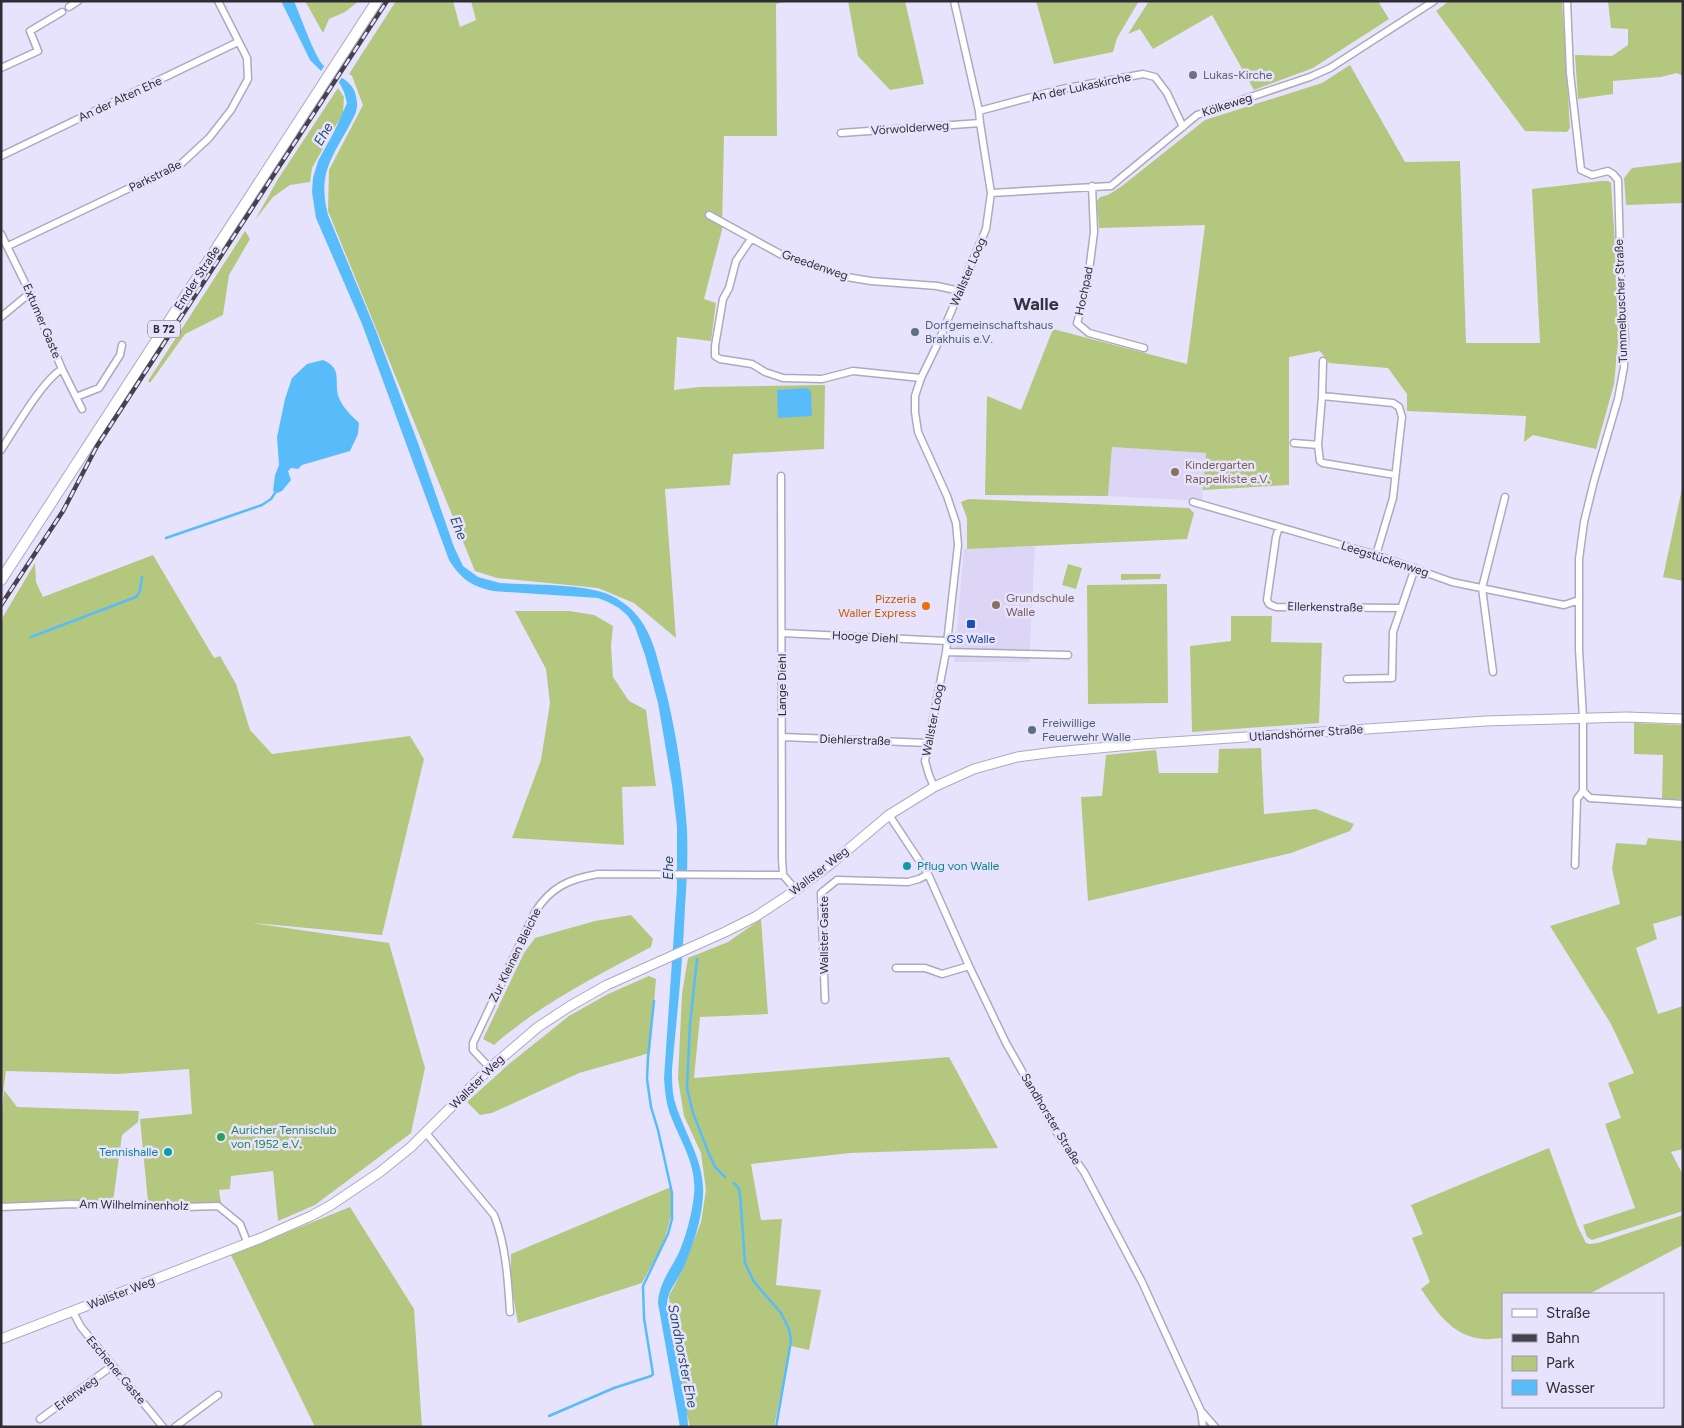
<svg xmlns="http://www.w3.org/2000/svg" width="1684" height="1428" font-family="Figtree,sans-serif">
<rect width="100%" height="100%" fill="#e8e3fc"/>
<path fill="#dcd5f5" d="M1112,447L1206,453L1202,501L1108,496Z
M1035,546L1029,662H954L964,549Z"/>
<path fill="#b3c77f" d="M305,1H359L345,12L329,19L323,33Z
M396,1H453L460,27L476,20L471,1H788L776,4L777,136H724L722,230L704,299L716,303L711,341L677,337L674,390L699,387L825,385L824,449L733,454L730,485L665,489L676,638L634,603L598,588L497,578L475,571L328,211L329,170L363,105L352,76L349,74Z
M848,1H905L924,84L890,90L858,56Z
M1036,1H1139L1117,38L1113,52L1054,64Z
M1149,1H1378L1389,19L1313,68L1254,90L1212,15L1153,49L1140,29L1128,34Z
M1449,1H1562L1570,128L1567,132L1525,131L1436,11Z
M1608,1H1683V76L1677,73L1661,77L1613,81V94L1578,99L1575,55L1612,56L1628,45V29L1611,28Z
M1350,65L1405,162L1460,161L1466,343H1540L1532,189L1601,181H1608L1611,183L1620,322L1614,384L1596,449L1533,435L1524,442L1526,416L1407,411V394L1388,368L1329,363L1320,351L1289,357V485L1203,490L1206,453L1112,447L1108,496L985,495L987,396L1021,410L1053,329L1187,364L1205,225L1099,228L1097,201L1100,197L1108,195L1122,186L1205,120L1322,83Z
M338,88L344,97L343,113L312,168L310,182L290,185L273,197L255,220L278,179Z
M1683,162V203L1626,205L1624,178L1632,168Z
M245,231L250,239L229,275L223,315L185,334L150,383L148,381Z
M1683,484V581L1663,577Z
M969,499L1189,508L1194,513L1187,539L967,549V518L961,502Z
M153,555L214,658L220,656L236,684L250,730L272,754L410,736L424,759L382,935L253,923L389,943L425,1068L411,1133L315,1205L278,1221L273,1171L231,1176L230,1189L219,1190L221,1203L180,1204L148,1202L140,1119L192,1114L189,1069L118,1074L6,1071L1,1107V620L35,563L36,582L43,597Z
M1068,564L1082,568L1076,589L1062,585Z
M1121,574H1161L1160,579L1121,580Z
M1167,584L1168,703L1088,704L1087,585Z
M515,611H569L594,615L613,626L611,646L613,677L629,701L646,710L656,786L622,787L624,845L512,838L541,760L550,703L546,669Z
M1231,616H1272L1271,642L1322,643L1319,723L1192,732L1190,646L1231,641Z
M1634,723L1683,725V799H1662L1663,755L1634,754Z
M1261,748L1264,814L1316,809L1354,824L1350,831L1291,853L1088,901L1081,797L1102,796L1106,755L1156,750L1159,773H1218L1219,749Z
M1648,838L1683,841V915L1653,924L1657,939L1636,948L1658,1014L1683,1006V1149L1671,1152L1683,1175V1211L1592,1240L1587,1237L1583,1225L1635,1208L1605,1124L1621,1118L1608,1083L1634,1073L1611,1024L1550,926L1620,904L1612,869L1616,843L1646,845Z
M631,915L653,939L651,947C597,976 540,1004 494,1045L483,1039L524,953L535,938L595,921Z
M761,919L768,1014L700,1017L694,1078L949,1057L998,1148L850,1153L751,1164L761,1220L782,1219L776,1285L821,1290L809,1350L791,1346L774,1427H690L674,1356L669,1296L682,1271L701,1222L706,1190L701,1153L684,1116L678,1079L682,994L688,958L728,942Z
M649,976L656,979L650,1053L579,1073L492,1113L480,1115L467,1102L509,1064L569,1016L608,994Z
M4,1090L17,1107L139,1111L138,1122L122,1135L113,1202L1,1206V1117Z
M1549,1148L1578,1227L1586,1243L1590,1244L1598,1243L1683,1215V1245L1589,1294H1503V1338C1496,1338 1489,1340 1483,1339C1452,1336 1437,1312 1421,1289L1430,1282L1412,1238L1423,1234L1411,1205Z
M671,1187V1216L664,1242L642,1283L518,1323L511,1284V1254Z
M350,1207L414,1309L422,1427H315L231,1255Z"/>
<path fill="#59bcfa" d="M281,1H294C300,15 314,55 323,65C336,78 356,78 357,103C358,112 352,120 348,128C330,160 318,176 328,215L376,331L418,443L454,547L463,566L478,577L500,583C530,585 593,583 616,598C650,618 655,649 664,684C676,729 684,784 687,830C688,856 687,881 685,906C683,961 677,1015 672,1069C672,1079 672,1089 674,1099C683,1132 705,1160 703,1195C702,1219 693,1246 683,1269C677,1282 669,1288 667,1303L687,1411L688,1427H680L658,1303C659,1282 672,1268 680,1250C687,1233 692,1213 694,1195C697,1166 682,1144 672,1119C666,1105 665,1092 664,1078L677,888V827L672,785L658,703L645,655L635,627L628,616L619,608L608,602L598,598L493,591C471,586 461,579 449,560L362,324L316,218L312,192L313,178L318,161L334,132L347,103L344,92L340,84L320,70L310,60Z
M323,360C344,369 333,382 339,398C343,408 352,416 359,423L358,434L350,451L302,465L298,469L291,468L288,471L291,480L282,491L277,493L273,491L275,475L279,465L277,437L285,399L292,378L307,364Z
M806,388L811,391L812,416L778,418L777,390Z"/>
<path fill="#e8e3fc" d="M324,66L343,75L338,84L320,73Z"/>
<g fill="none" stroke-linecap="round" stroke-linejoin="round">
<path stroke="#59bcfa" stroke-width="2.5" d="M166,538L262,505L271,499L275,493
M31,637L136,597L140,591L142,577
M697,959L690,1024L687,1088L693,1113L709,1154L715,1167L725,1177
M734,1183L739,1189L740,1194L745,1263L754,1282L781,1313L789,1329L791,1341L776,1427
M549,1416L614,1388L651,1376L653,1374L644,1318L643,1286L668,1234L672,1219V1193L658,1130L651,1107L647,1079L648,1057L654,1001"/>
<defs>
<path id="street" d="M1567,1L1570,73L1581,170L1592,175L1608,171L1613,174L1618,180L1621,286L1625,339L1624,367L1618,399L1594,481L1584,522L1579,559V649L1583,718V791L1590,798L1683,804
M69,7L78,1
M1,68L38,51L30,31L62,12
M979,111L1062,89L1143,74L1155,77L1167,93L1183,127
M841,133L980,123
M1,156L238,42
M1092,186L1094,232L1087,287L1077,323L1089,333L1144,348
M991,193L1111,186L1197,115L1310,77L1330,68L1434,1
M709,215L780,254L847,277L871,281L937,286L960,291
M1,234L30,293L62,369L82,409
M751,239L736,261L729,288L723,299L715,346V356L720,359L752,364L765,372L783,378L822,379L853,371L921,378
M8,246L182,163L209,138L231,110L248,79L247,58L218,1
M1,317L30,293
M1322,396L1323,361
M76,397L99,388L120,355L122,345
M1294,443L1318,445
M1,450C15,429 42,381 62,369
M781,476L782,858L783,875L796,890
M1193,502L1376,555L1452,582L1564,605L1579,600
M1279,527L1276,537L1267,600L1269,604L1276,607L1400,608
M1376,555L1393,498L1399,443L1402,417L1399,407L1393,403L1322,396L1318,445L1320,461L1323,463L1395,475
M782,633L947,641
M946,652L1068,655
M1493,672L1482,588L1505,497
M1347,679L1392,678L1393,632L1415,568
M783,737L928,743
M934,787L929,775L925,761L946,652L958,545L956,523L947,496L918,432L915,412V396L921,378L937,345L986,229L991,193L980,123L979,111L954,1
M889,815L928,874L969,966L1006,1043L1060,1138L1084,1172L1142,1282L1201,1411L1203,1427
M1575,865L1577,799L1583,791
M896,968H925L942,974L969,966
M825,1000L821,893L837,880L908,882L919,879L928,874
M490,1068L473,1050V1043L535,912C551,887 569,879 598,874L783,875
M426,1133L494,1215C506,1245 508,1281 510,1312
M1,1207L71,1204L185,1207L218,1206L240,1224L248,1244
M73,1312L81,1327L163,1427
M1201,1411L1215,1427
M40,1419L112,1366
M175,1427L218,1395"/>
<path id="secondary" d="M1,1339L261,1238L311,1216L331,1205L380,1172L411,1147L490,1068L538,1027L570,1006L607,985L725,932L755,917L796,890L832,863L889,815L934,787L974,769L1017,757L1055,752L1142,744L1486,721L1626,717L1683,719"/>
<path id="primary" d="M1,580L377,1"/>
</defs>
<use href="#street" stroke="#aea8c0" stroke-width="9"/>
<use href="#secondary" stroke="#aea8c0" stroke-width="11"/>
<use href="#primary" stroke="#aea8c0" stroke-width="12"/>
<use href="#street" stroke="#fff" stroke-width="6"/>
<use href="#secondary" stroke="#fff" stroke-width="9"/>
<use href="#primary" stroke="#fff" stroke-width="10"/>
<defs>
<path id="rail" d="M1,605L63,511L97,446L387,1"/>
</defs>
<use href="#rail" stroke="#45424e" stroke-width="4.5"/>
<use href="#rail" stroke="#e8e3fc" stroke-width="2.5" stroke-dasharray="8" stroke-linecap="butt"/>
</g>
<circle fill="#6b7280" stroke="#e8e3fc" stroke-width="2" cx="1193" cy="75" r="5"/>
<g fill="#5c6f8a" stroke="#e8e3fc" stroke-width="2">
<circle cx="915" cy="332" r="5"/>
<circle cx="1032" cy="730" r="5"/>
</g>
<g fill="#8d6e63" stroke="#e8e3fc" stroke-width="2">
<circle cx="1175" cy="472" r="5"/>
<circle cx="996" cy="605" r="5"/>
</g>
<circle fill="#e8710a" stroke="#e8e3fc" stroke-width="2" cx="926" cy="606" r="5"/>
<rect fill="#1a4fb4" stroke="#e8e3fc" stroke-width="2" x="966" y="619" width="10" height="10" rx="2.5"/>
<g fill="#0f9aa8" stroke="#e8e3fc" stroke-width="2">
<circle cx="907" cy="866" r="5"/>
<circle cx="168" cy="1152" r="5"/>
</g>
<circle fill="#2e9e5b" stroke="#e8e3fc" stroke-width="2" cx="221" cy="1137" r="5"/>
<g text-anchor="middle" stroke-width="5" stroke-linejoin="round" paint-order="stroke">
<rect fill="#e8e3fc" stroke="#666371" stroke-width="1" x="148" y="320.5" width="32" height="17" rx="4"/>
<g font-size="11" font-weight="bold" fill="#2f2c36">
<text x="164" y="333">B 72</text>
</g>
<g font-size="12" fill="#5b616d" stroke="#e8e3fc" text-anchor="start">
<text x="1203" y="79">Lukas-Kirche</text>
</g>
<g font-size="12" fill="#2f2c36" stroke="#e8e3fc">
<text transform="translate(1081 87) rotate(-12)" y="4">An der Lukaskirche</text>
<text transform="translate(120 99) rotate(-25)" y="4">An der Alten Ehe</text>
<text transform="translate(1227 105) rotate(-18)" y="4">Kölkeweg</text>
<text transform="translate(910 128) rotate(-4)" y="4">Vörwolderweg</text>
<text transform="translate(155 176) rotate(-26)" y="4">Parkstraße</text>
<text transform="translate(815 265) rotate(19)" y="4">Greedenweg</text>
<text transform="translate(968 272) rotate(-67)" y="4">Wallster Loog</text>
<text transform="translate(197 278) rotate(-57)" y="4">Emder Straße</text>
<text transform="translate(1084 291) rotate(-78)" y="4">Hochpad</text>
<text transform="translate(1621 301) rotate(-92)" y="4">Tummelbuscher Straße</text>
<text transform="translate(42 321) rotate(67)" y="4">Extumer Gaste</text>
<text transform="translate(1385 559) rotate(18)" y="4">Leegstückenweg</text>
<text transform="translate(1325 607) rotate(1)" y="4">Ellerkenstraße</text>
<text transform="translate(865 637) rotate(3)" y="4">Hooge Diehl</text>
<text transform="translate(782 685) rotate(-90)" y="4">Lange Diehl</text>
<text transform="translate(933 720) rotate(-79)" y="4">Wallster Loog</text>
<text transform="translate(1306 733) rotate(-4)" y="4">Utlandshörner Straße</text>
<text transform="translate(855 740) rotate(2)" y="4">Diehlerstraße</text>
<text transform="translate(819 871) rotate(-38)" y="4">Wallster Weg</text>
<text transform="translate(824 935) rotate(-90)" y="4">Wallster Gaste</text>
<text transform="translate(515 955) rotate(-64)" y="4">Zur Kleinen Bleiche</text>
<text transform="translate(477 1082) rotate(-45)" y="4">Wallster Weg</text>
<text transform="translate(1051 1119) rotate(59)" y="4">Sandhorster Straße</text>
<text transform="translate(134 1205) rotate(1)" y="4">Am Wilhelminenholz</text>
<text transform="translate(121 1293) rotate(-21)" y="4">Wallster Weg</text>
<text transform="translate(116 1370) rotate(50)" y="4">Eschener Gaste</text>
<text transform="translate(76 1393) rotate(-36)" y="4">Erlenweg</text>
</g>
<g font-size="12" fill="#4e5e75" stroke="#e8e3fc" text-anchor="start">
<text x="925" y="329">Dorfgemeinschaftshaus<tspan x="925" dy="14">Brakhuis e.V.</tspan></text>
<text x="1042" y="727">Freiwillige<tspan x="1042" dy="14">Feuerwehr Walle</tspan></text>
</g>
<g font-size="12" fill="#785e54" stroke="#e8e3fc" text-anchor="start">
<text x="1185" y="469">Kindergarten<tspan x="1185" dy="14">Rappelkiste e.V.</tspan></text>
<text x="1006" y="602">Grundschule<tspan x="1006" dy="14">Walle</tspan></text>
</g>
<g font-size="12" fill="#c56008" stroke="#e8e3fc" text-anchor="end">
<text x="916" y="603">Pizzeria<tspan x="916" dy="14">Waller Express</tspan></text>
</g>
<g font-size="12" fill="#164399" stroke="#e8e3fc">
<text x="971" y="643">GS Walle</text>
</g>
<g font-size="12" fill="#0d838f" stroke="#e8e3fc" text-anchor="start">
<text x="917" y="870">Pflug von Walle</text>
<text x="158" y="1156" text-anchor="end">Tennishalle</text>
</g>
<g font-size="12" fill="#27864d" stroke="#e8e3fc" text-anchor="start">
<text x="231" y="1134">Auricher Tennisclub<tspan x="231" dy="14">von 1952 e.V.</tspan></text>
</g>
<g font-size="14" font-style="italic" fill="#28506a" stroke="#e8e3fc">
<text transform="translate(323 134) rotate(-61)" y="5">Ehe</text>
<text transform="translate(459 528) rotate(68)" y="5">Ehe</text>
<text transform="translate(668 868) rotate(-90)" y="5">Ehe</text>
<text transform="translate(683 1356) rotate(79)" y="5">Sandhorster Ehe</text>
</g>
<g font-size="18" font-weight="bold" fill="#353043" stroke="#e8e3fc">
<text x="1036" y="310">Walle</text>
</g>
</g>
<rect width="1684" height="1428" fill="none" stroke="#2f2c36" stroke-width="5"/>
<rect x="1502" y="1293" width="162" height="115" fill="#e8e3fc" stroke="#9e9aad"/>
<rect x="1512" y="1309" width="25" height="8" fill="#ffffff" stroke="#9e9aad"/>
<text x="1546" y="1318" font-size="15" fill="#2f2c36">Straße</text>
<rect x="1512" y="1334" width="25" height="8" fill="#45424e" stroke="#9e9aad"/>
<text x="1546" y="1343" font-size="15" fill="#2f2c36">Bahn</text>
<rect x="1512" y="1356" width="25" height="15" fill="#b3c77f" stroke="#9e9aad"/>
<text x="1546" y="1368" font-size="15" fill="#2f2c36">Park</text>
<rect x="1512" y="1380" width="25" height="15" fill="#59bcfa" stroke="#9e9aad"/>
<text x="1546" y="1393" font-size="15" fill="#2f2c36">Wasser</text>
</svg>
